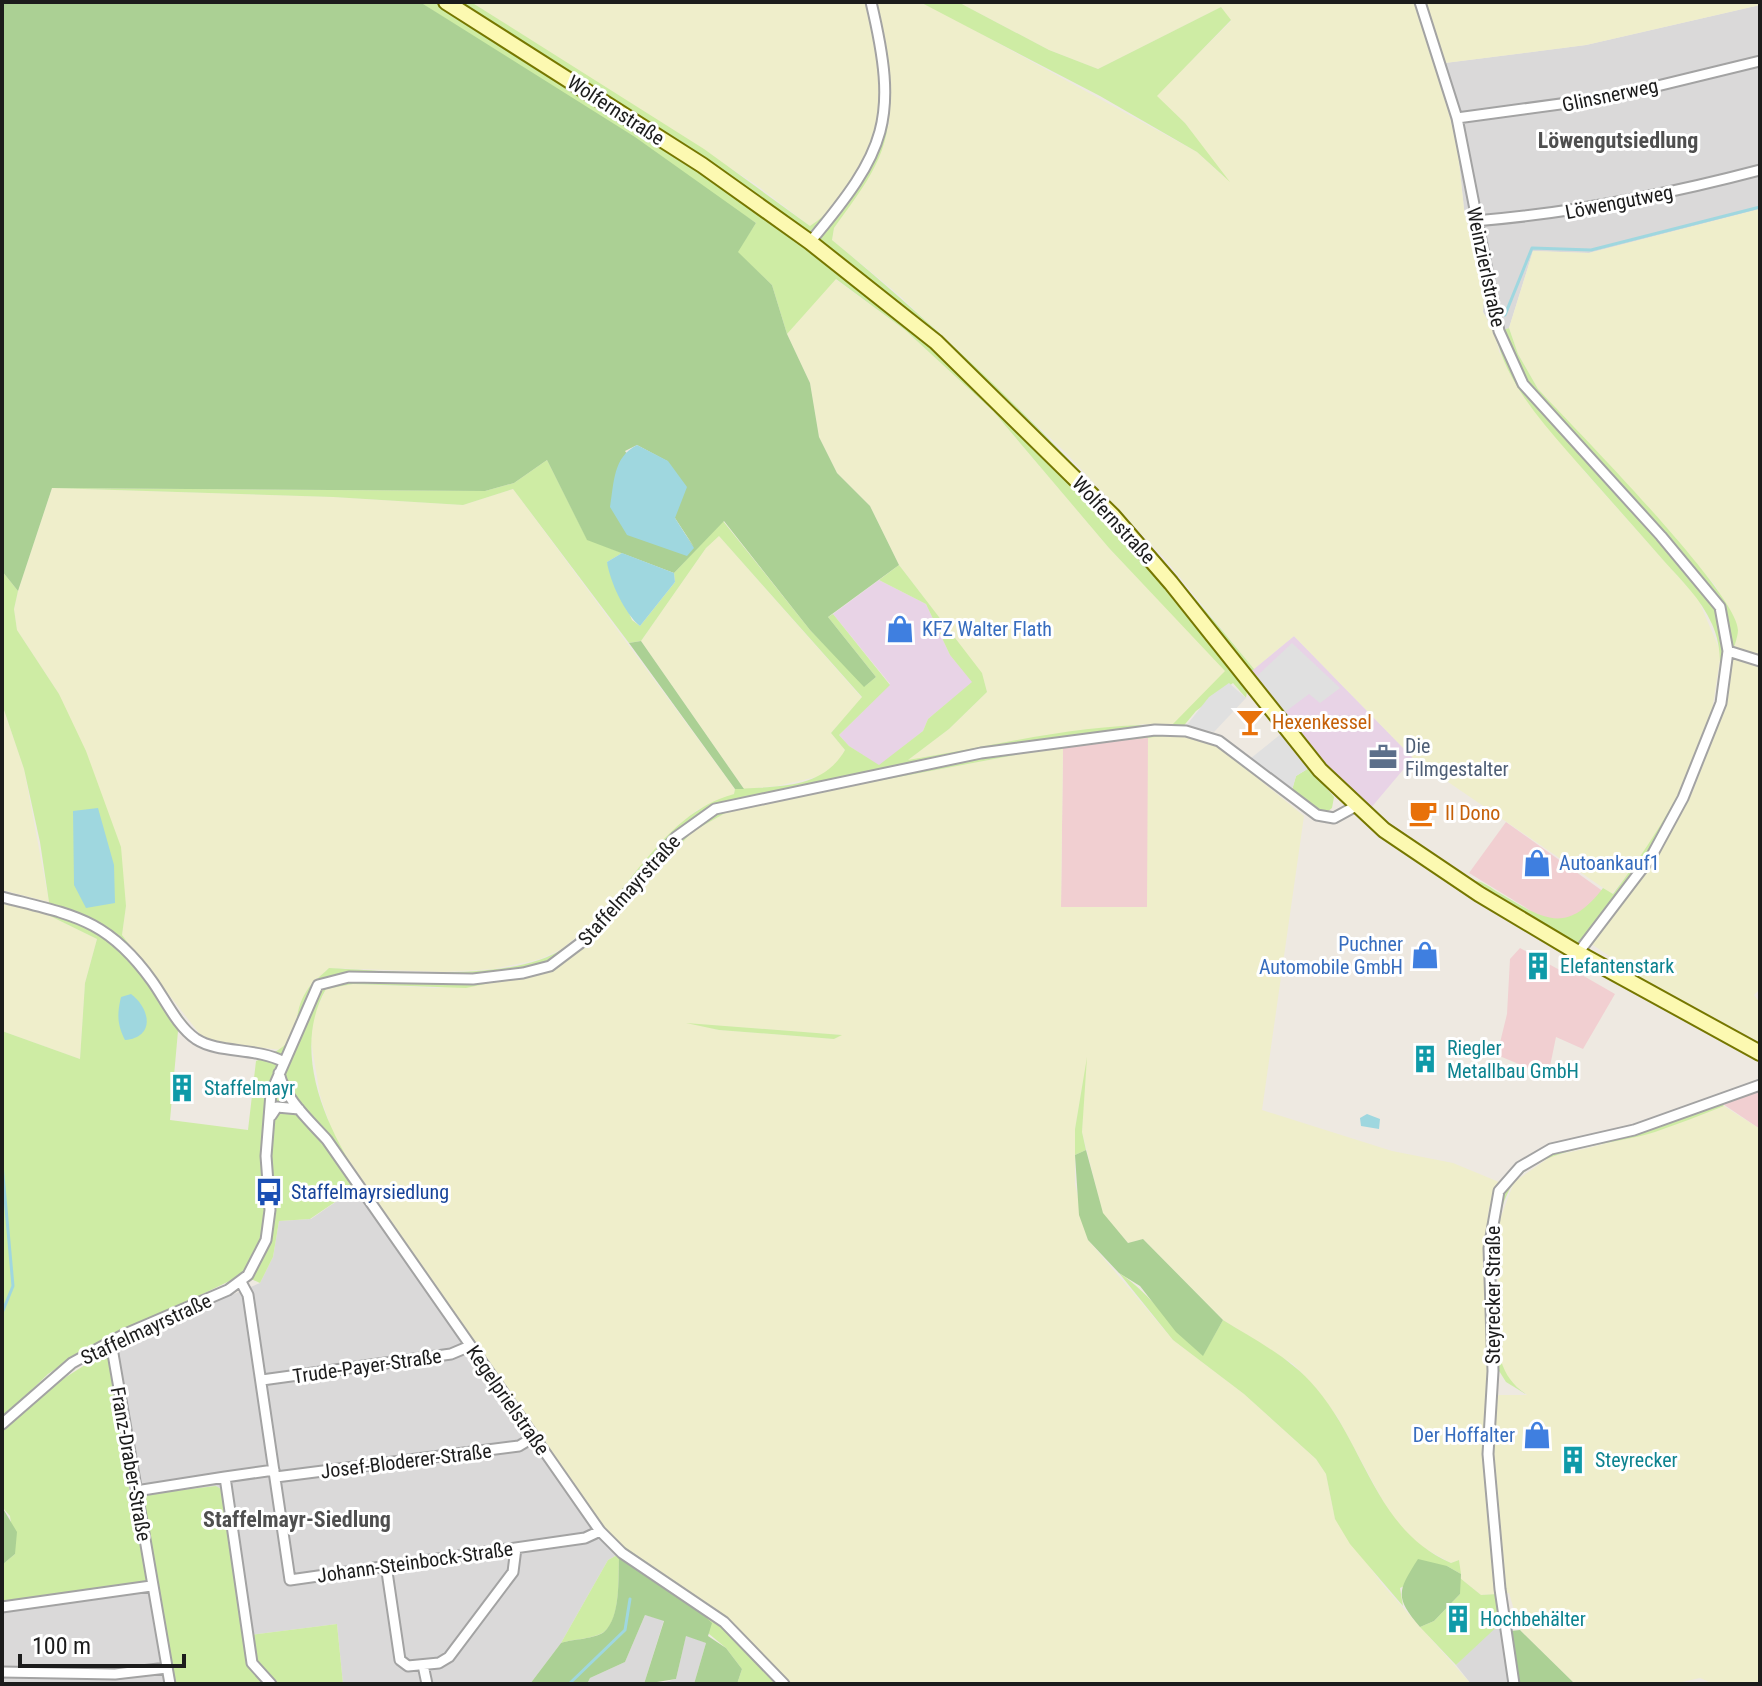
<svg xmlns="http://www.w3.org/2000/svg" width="1762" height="1686" font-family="'Roboto Condensed',sans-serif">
<rect width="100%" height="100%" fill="#eee9e1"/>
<path fill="#dad9d9" d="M1760,5V209L1589,253L1533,251L1509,328L1495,333L1483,312L1484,291L1464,209L1458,152L1446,100L1445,63L1586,45Z
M363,1183L578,1492L618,1542L619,1554L608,1560L561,1643L530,1684H343L337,1624L243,1636L220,1489L216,1486L130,1497L108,1356L117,1343L260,1283L273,1257L279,1221L311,1219Z
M158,1580L173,1684H2V1604Z
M645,1615L664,1620L644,1684H587L590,1678L625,1662Z
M1500,1621H1503L1512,1684H1471L1456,1665Z
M686,1635L706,1643L694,1684H657L676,1679Z"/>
<path fill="#f1cfd1" d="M1148,736V907H1061L1063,746Z
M1506,822L1611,897L1572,936L1469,873Z
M1520,948L1565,973L1568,967L1615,994L1583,1049L1556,1037L1548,1076L1497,1055L1507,1014L1510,959Z
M1760,1089V1129L1720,1102Z"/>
<path fill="#e8d3e6" d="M879,580L926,604L950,655L973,682L928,719L923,731L879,766L849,746L839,735L890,684L833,614Z
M1294,636L1413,758L1370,809L1347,791L1250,672Z"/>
<path fill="#efeecb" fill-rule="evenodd" d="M471,2H866L878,59L882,109L871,147L841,195L823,218L810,226L755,184Z
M876,2H920L932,7L1197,152L1225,178L1185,123L1156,96L1231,21L1221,7L1098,69L1049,50L958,2H1414L1446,100L1458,152L1464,209L1484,291L1483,312L1495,333L1499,352L1585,472L1698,599L1721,653L1712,711L1679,795L1653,842L1612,894L1413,758L1294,636L1254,669L1166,560L1065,452L898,294L832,240L834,228L876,164L889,124L886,63Z
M1424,2H1760V5L1586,45L1445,63Z
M1760,209V989L1754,995L1760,1003V1042L1650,984L1590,943L1653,860L1693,791L1720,720L1738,630L1715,585L1538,389L1518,354L1509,328L1533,251L1589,253Z
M835,279L905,330L993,411L1109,548L1226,671L1172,726L1143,724L1087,731L906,761L949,729L987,692L982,674L899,565L870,506L837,473L819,437L810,383L787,334Z
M52,488L333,497L463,505L513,489L735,789L734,794L697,810L678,826L588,927L562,949L540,959L494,969L444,972L329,968L310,986L292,1039L283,1050L206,1042L122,935L126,906L59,694L17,630L14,609L18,591Z
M719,536L862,698L831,733L845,750L835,768L825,775L777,786L744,789L641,641L706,548Z
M2,704L24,769L49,902L2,890Z
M1176,735L1197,737L1217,745L1304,816L1262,1110L1392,1151L1453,1163L1499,1182L1489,1208L1485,1247L1489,1364L1486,1403L1499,1395H1527L1507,1379L1500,1365L1497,1329L1500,1219L1514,1182L1550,1157L1654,1132L1724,1106L1760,1129V1684H1714L1700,1678L1673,1684H1575L1520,1630L1509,1593L1481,1595L1460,1578L1459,1560L1451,1563L1417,1544L1390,1514L1338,1418L1316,1388L1293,1364L1223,1320L1143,1239L1128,1243L1103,1214L1082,1132L1085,1070L1075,1129V1184L1088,1240L1173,1340L1244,1394L1316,1459L1326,1474L1335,1519L1382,1584L1471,1684H789L729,1621L618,1542L600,1522L335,1140L320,1095L311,1041L314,1015L326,989L353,984L435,988L484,984L552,970L586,947L692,832L734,808L1063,746L1061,907H1147L1148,736ZM694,1024L840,1035H841L834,1039L719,1030Z
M2,901L48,915L97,939L85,983L80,1059L2,1031Z"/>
<path fill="#ceeca4" d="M420,2H471L704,149L810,226C828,215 840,198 851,180C895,112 881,77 866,2H876C885,56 902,115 875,166C864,188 848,208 834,228L832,240C988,368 1126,512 1254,669L1250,672L1246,698L1233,683L1196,711L1176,735L1063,746L734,808L692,832L586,947L552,970L466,988L353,984L326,989C290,1052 327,1129 363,1183L310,1219L279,1221L273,1257L260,1283L242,1275L78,1354L48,1374L2,1419V1031L80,1059L85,983L97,939L48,915L49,902L40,842L24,769L2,704V571L18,591L14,609L17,630L59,694L86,751L121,847L126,906L122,935L192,1029L178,1031L170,1120L248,1130L256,1061C316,1037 283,1022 310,986C315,980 323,974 329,968C390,971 513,983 564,948C626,904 657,815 734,794L735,789C777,786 822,790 845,750L831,733L862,697L719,536L706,548L641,641L629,643L513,489L463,505L333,497L52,488L485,491L514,483L547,460L587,539L622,553L607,562L632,620L640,626L675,582L674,573L723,521L810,630L865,686L876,677L828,617L833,614L890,685L839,735L849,746L879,765L923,731L928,719L972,682L950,655L926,604L879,580L899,565L982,673L987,692L949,729L908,760C994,746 1084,722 1172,725L1225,671L1109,548L993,411L905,330L836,279L787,334L772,285L737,252L756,223Z
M920,2H958L1049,50L1098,69L1221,7L1231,20L1157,96L1185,123L1230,182L1197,152L1100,96Z
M1509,328L1518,354L1538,389C1572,426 1737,592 1738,630C1738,638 1732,651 1731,660C1717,771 1656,856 1590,943H1577L1475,881C1481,881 1489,886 1496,891C1541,917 1565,938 1603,888L1613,894C1659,834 1747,701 1712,624C1701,599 1682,581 1664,561C1632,524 1599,488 1567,451C1536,415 1506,381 1495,333Z
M1309,768L1334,797L1332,808L1327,812L1312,806L1292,790L1296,776Z
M686,1023L842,1035L834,1039L719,1030Z
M1087,1057L1082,1132L1086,1150L1075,1155V1129Z
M1720,1102L1724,1106C1701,1115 1678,1124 1655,1132C1615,1145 1538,1147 1513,1184C1491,1216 1496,1267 1497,1304C1497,1341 1494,1375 1529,1396L1506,1382L1496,1366L1492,1254L1501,1195L1512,1178L1546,1154Z
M1119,1273C1152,1294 1173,1330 1203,1355L1223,1320C1255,1340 1291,1358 1316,1388C1365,1445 1376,1531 1451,1563L1459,1560L1461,1574L1447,1566L1400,1588L1403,1606L1350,1544L1335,1519L1326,1474L1316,1459L1244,1394L1173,1340Z
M102,1354L108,1356L130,1496L216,1486L221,1489L243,1636L337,1624L343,1684H173L157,1580L2,1604V1565L15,1554L10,1516L2,1507V1429L63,1379Z
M618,1542L729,1621L789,1684H737L742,1669L726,1648L619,1559C618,1579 621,1618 604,1632C594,1639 573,1639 561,1643L608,1560L619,1554Z
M1460,1578L1481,1595L1497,1594L1503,1621L1456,1665L1420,1627L1434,1621L1460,1594Z"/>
<path fill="#abd094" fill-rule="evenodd" d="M2,2H420L635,137L756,223L738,252L772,285L787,334L810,383L819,437L837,473L870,506L899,565L828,617L876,677L864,687L810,630L724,521L674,573L587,540L547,460L514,483L485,491L52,488L18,591L2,571ZM637,445L667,461L675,518L694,547L625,451Z
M641,641L744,789H735L629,643Z
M1086,1150L1103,1213L1128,1243L1143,1239L1223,1320L1203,1356L1176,1332L1140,1286L1119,1273L1088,1240L1079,1215L1075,1155Z
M2,1507L17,1532L15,1554L2,1565Z
M619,1558L689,1602L712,1623L708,1636L726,1648L742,1669L737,1684H694L706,1643L686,1636L676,1679L644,1684L664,1621L645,1615L625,1662L590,1678L587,1684H530L561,1643C573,1639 595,1639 604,1632C621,1617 618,1578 619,1558Z
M1418,1559L1447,1566L1461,1574L1460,1594L1434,1621L1420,1627C1395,1597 1397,1592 1418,1559Z
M1520,1630L1575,1684H1517L1511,1631Z"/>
<path fill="#e0e0e0" d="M1292,643L1340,688L1320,703L1309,694L1285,712L1257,676Z
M1229,683L1246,698L1214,732L1186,726L1209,697Z
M1281,734L1309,768L1296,776L1292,790L1251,758Z"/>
<path fill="#9fd7df" d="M637,445L668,461L687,487L675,518L694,548L687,556L627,535L610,507C614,483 613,457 637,445Z
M622,553L674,573L675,582L640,626C625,614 610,582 607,562Z
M98,808L114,865L115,903L86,908L74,885L73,811Z
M131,994C150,1008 156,1037 125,1040C117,1024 117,1014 121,997Z
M1367,1114L1380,1119L1379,1129L1361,1126L1360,1118Z"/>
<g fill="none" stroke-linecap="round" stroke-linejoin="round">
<path stroke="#9fd7df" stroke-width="3" d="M1505,315L1532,248L1591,250L1760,207
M2,1164L13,1286L2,1313
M569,1684L625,1630L630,1599"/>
<defs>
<path id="street" d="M1420,2L1457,118L1499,331L1523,384L1661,536L1720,607L1728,651L1721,703L1683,798L1651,857L1578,953
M1457,118L1612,97L1760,61
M1475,221C1573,213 1665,195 1760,170
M810,242C887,150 899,120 871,2
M1728,651L1760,661
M2,897C72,915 107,918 152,981C165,999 177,1026 196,1039C219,1054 256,1047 284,1062
M279,1073C285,1099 309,1120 327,1140L600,1531L622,1553L724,1622L784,1684
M271,1116L277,1107L299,1109
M241,1282L248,1295L290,1580L585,1538L600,1531
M111,1342L170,1684
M262,1380L451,1354L470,1346
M2,1424L72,1363L123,1335L228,1290L248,1275L266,1240L270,1210L266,1156L271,1093L318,985L349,977L473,979L523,973L550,966L591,935L676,837L715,809L981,753L1155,730L1186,731L1219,741L1317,815L1334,818L1356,806
M225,1477L274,1470
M276,1477L519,1446L534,1437
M136,1491L225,1477L252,1663L271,1684
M386,1565L400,1660L408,1666L439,1663L449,1657L513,1572L516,1548
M2,1607L151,1586
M423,1665L427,1684
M2,1672L115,1674L167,1668
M1514,1684L1500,1589L1488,1454L1493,1371L1489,1248L1499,1191L1520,1167L1551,1149L1634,1130L1760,1085"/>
<path id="secondary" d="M446,2L702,165L810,242L936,342L1113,516L1171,583L1320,770L1384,830L1479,894L1578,953L1760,1053"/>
</defs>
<use href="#street" stroke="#a3a3a3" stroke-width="13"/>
<use href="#secondary" stroke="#767700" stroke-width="18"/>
<use href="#street" stroke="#fff" stroke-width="9"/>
<use href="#secondary" stroke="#fcf9b1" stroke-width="14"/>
</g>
<defs>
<symbol id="shop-bare" viewBox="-9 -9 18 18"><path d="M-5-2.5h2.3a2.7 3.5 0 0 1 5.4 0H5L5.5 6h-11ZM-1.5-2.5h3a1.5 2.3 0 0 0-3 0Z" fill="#3f7fe0" stroke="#fff" stroke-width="2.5" paint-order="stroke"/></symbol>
<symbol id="bar-bare" viewBox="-9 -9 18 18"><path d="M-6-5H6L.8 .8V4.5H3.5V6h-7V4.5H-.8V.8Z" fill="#e8710a" stroke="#fff" stroke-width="2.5" paint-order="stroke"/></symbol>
<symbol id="office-bare" viewBox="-9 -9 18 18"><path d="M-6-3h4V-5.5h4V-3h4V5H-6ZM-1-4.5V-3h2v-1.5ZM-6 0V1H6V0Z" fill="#5c6f8a" stroke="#fff" stroke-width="2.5" paint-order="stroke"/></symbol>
<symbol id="cafe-bare" viewBox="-9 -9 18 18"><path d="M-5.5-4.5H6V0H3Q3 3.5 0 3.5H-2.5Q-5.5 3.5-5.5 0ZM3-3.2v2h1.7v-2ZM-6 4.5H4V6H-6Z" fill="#e8710a" stroke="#fff" stroke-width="2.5" paint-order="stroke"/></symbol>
<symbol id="building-bare" viewBox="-9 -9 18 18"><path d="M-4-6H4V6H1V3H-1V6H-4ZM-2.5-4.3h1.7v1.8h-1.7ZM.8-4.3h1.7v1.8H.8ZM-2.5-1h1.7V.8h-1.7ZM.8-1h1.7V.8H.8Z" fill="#0f9aa8" stroke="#fff" stroke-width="2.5" paint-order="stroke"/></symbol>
<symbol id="bus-bare" viewBox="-9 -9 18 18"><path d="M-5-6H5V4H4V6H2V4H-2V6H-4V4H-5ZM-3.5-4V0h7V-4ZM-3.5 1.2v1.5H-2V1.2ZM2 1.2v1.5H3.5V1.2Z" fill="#1a4fb4" stroke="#fff" stroke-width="2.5" paint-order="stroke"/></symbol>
</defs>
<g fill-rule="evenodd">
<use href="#shop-bare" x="880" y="609" width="40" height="40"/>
<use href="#bar-bare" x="1230" y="702" width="40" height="40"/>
<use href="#office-bare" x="1363" y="737" width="40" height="40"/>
<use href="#cafe-bare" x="1403" y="793" width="40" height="40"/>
<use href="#shop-bare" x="1517" y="843" width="40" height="40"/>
<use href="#shop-bare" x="1405" y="935" width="40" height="40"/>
<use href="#building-bare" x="1518" y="946" width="40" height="40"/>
<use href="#building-bare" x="1405" y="1039" width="40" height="40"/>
<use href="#building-bare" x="162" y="1068" width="40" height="40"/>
<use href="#bus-bare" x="249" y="1172" width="40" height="40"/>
<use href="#shop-bare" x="1517" y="1415" width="40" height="40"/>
<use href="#building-bare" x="1553" y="1440" width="40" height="40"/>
<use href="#building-bare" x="1438" y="1599" width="40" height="40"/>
</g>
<g text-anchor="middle" stroke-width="6" stroke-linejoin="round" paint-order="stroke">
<g font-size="20" fill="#1c1c1c" stroke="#fff">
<text transform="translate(1610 95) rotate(-12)" y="7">Glinsnerweg</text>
<text transform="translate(616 110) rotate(33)" y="7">Wolfernstraße</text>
<text transform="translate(1619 202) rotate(-11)" y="7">Löwengutweg</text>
<text transform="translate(1486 267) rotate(78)" y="7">Weinzierlstraße</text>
<text transform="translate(1114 520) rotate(47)" y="7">Wolfernstraße</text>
<text transform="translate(629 890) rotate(-48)" y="7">Staffelmayrstraße</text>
<text transform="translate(1493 1295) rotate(-90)" y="7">Steyrecker Straße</text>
<text transform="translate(146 1329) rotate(-25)" y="7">Staffelmayrstraße</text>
<text transform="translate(367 1366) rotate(-8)" y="7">Trude-Payer-Straße</text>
<text transform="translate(508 1400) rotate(55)" y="7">Kegelprielstraße</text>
<text transform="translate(406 1461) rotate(-7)" y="7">Josef-Bloderer-Straße</text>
<text transform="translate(131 1464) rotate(80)" y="7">Franz-Draber-Straße</text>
<text transform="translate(415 1562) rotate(-8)" y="7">Johann-Steinbock-Straße</text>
</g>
<g font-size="20" fill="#366cbe" stroke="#fff" text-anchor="start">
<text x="922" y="636">KFZ Walter Flath</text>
<text x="1559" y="870">Autoankauf1</text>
<text x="1403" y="951" text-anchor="end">Puchner<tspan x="1403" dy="23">Automobile GmbH</tspan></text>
<text x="1515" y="1442" text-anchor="end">Der Hoffalter</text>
</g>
<g font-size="20" fill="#c56008" stroke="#fff" text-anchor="start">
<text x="1272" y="729">Hexenkessel</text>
<text x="1445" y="820">Il Dono</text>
</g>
<g font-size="20" fill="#4e5e75" stroke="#fff" text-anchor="start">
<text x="1405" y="753">Die<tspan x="1405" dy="23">Filmgestalter</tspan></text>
</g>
<g font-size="20" fill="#0d838f" stroke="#fff" text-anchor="start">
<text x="1560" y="973">Elefantenstark</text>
<text x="1447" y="1055">Riegler<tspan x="1447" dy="23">Metallbau GmbH</tspan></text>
<text x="204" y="1095">Staffelmayr</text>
<text x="1595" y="1467">Steyrecker</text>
<text x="1480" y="1626">Hochbehälter</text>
</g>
<g font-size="20" fill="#164399" stroke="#fff" text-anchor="start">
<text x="291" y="1199">Staffelmayrsiedlung</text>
</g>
<g font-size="22" font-weight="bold" fill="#4f4f4f" stroke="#fff">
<text x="1618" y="148">Löwengutsiedlung</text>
<text x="297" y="1527">Staffelmayr-Siedlung</text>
</g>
</g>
<rect width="1762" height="1686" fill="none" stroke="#1c1c1c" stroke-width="8"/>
<path d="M20 1654v12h164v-12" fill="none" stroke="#1c1c1c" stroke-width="4"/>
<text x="32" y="1654" font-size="24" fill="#1c1c1c" stroke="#ffffff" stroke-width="6" paint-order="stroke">100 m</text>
</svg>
